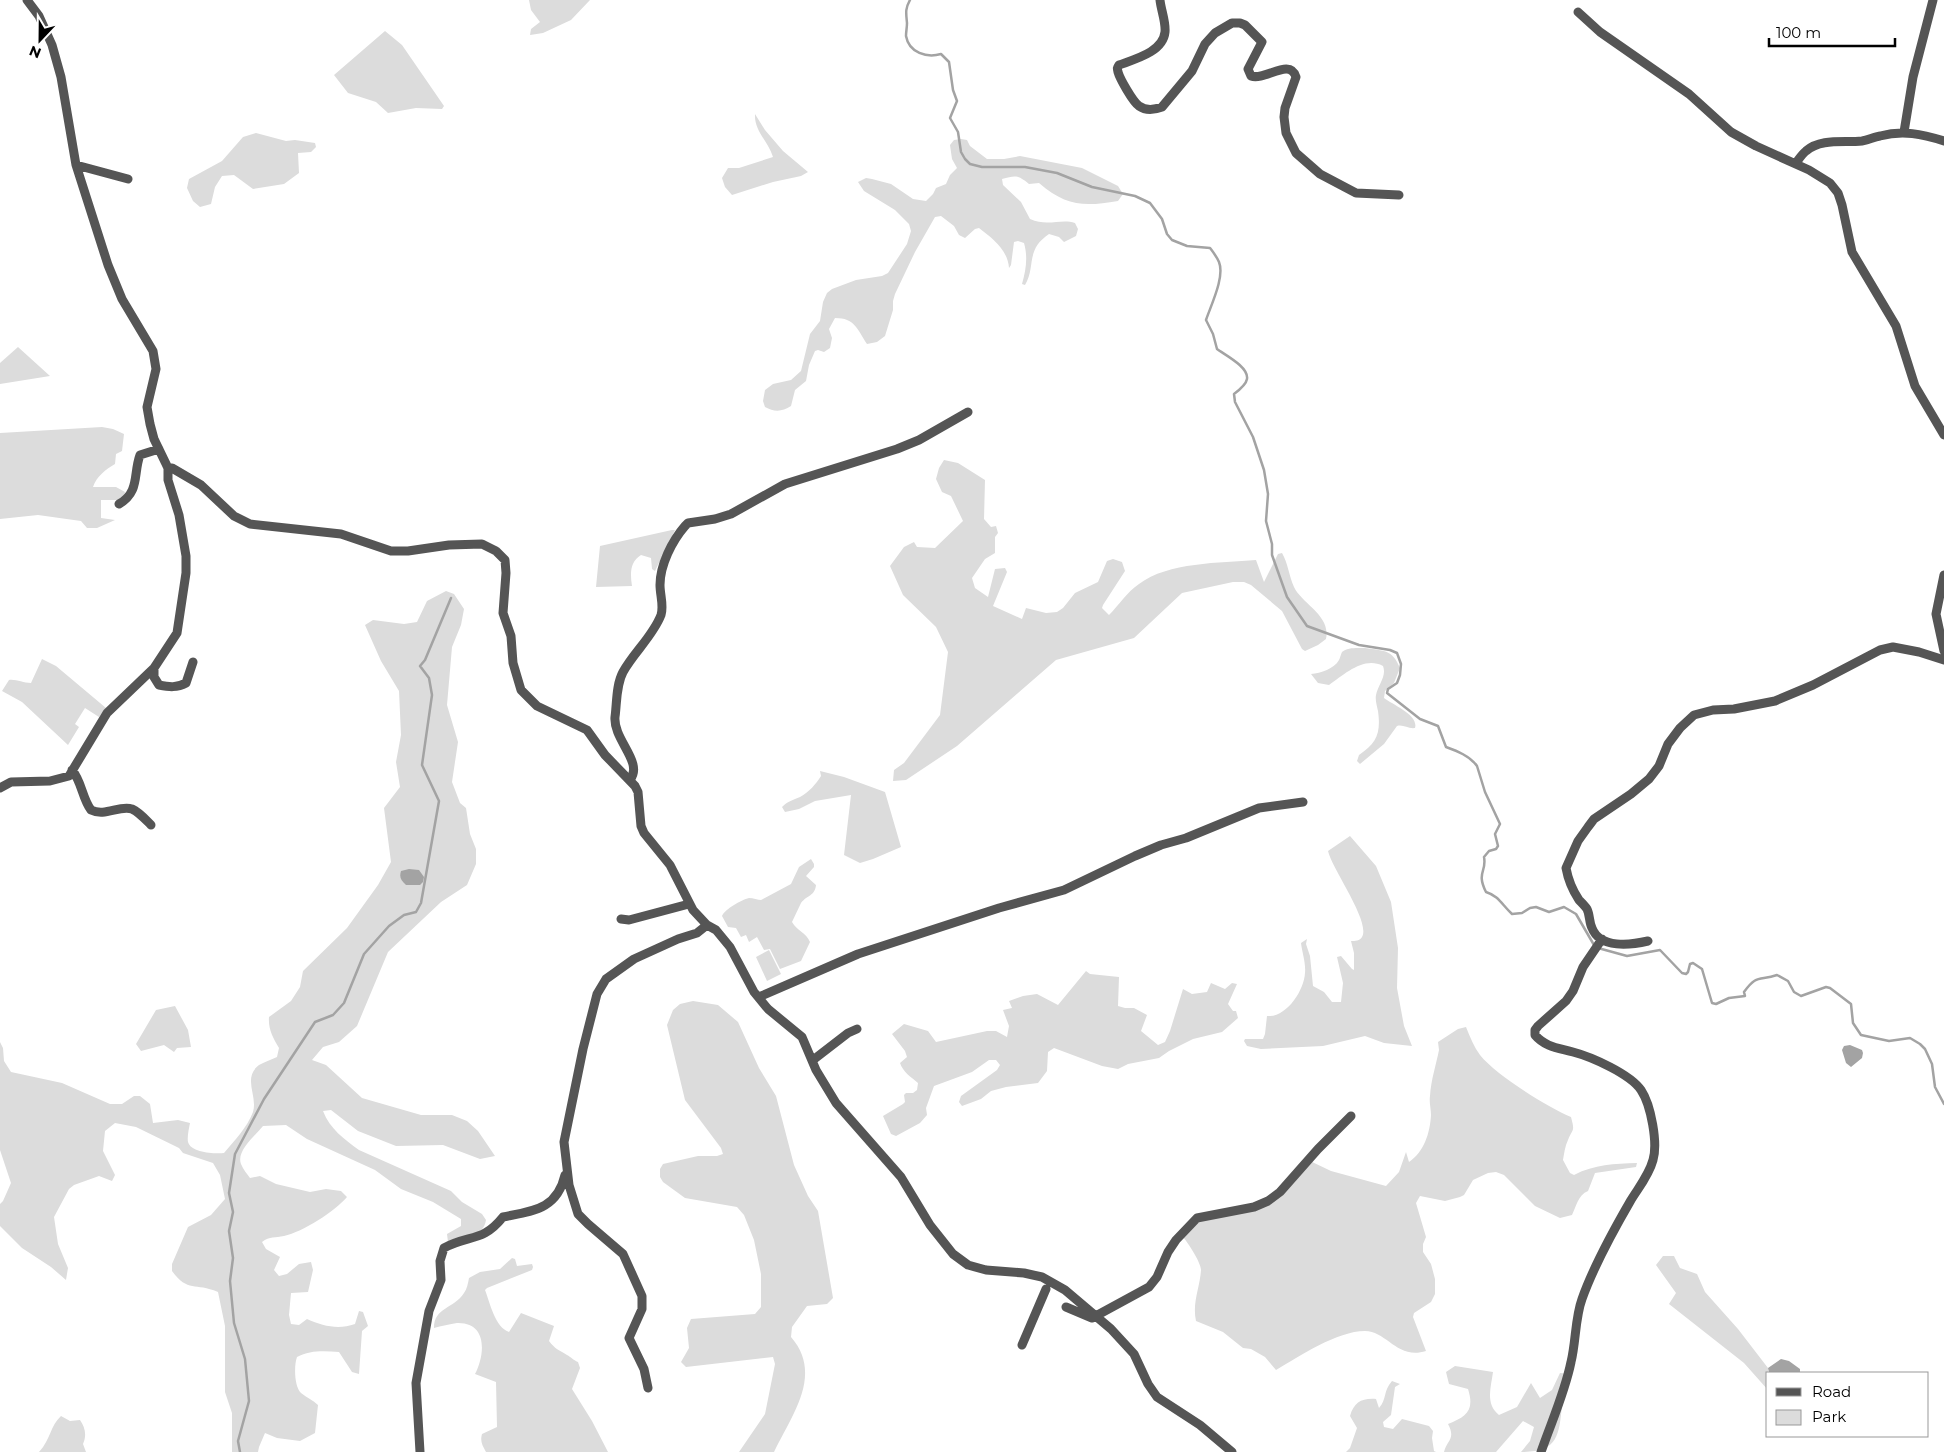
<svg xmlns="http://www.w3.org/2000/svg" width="1944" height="1452" font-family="Montserrat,sans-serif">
<rect width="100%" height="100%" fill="#fff"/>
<path fill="#dcdcdc" d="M529,0H590L571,20L543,33L530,35L531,29L540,22L531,10Z
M385,31L402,45L444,106L442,109L416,108L388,113L376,102L348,93L334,75Z
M755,114L765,130L783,151L808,172L801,176L773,182L732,195L725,187L722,178L728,168H739L773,157C768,141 754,131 755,114Z
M256,133L286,141L295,140L315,143L316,147L311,152L298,153L299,173L284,184L253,189L234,175L222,176L215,187L211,204L200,207L193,201L187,188L189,179L222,161L243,137Z
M961,139L967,140L970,146L987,159H1004L1020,156L1082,168L1118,186L1123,194L1118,201C1083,207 1066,206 1039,183L1029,184C1018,175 1016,175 1002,179L1003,185L1021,202L1030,219C1048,227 1061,218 1075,223L1078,229L1076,236L1064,242L1059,237L1049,234C1025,250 1036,267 1025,285L1022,284C1026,270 1028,257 1024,243L1018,241L1014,242L1011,265L1009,268C1008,250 992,238 979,228L975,229L965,238L959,235L954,226L941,216L935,217L915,252L895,294L893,301V310L885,336L877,342L867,344C857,329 855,318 835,318L829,329L832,338L830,348L824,352L818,350L815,351L809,365L806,381L795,390L791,406C782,412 774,412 765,407L763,401L765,390L773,384L791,380L801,371L810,334L820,321L823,302L827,293L832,289L856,280L882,276L888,273L907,244L911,231L909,224L895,210L864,191L858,182L866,178L872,179L891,184L913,199L926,201L933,194L936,188L946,184L950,175L957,168L952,159L950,145L954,140Z
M18,347L50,376L0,384V363Z
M102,427L113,429L124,434L122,451L116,454L115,464C105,470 97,476 93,487H116L125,492L123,498L119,500H101V518L115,520L97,528H87L81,521L38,515L0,519V433Z
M944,460L958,463L985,480L984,519L991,527L996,526L998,533L995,537V553L985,559L972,578L975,588L988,597L995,569L1005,568L1007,572L993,606L1022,619L1026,608L1046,613L1057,612L1063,608L1075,593L1098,582L1107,561L1113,559L1122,562L1125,571L1103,605L1102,608L1109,615C1119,605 1127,592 1139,584C1168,562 1220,563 1256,560L1264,582L1278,554L1282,553C1288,563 1289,576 1294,587C1302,604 1331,615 1326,639L1318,645L1305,651L1302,649L1282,611L1251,585L1244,582H1233L1182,593L1134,638L1056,660L957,746L906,780L893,781L894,770L904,763L940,715L948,652L936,627L903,595L890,566L904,547L914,542L917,547L935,548L963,521L951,496L942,492L936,479L939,468Z
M672,530H675L655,571L652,569L651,558L641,555C630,562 630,573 632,586L596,587L600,546Z
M446,591L454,594L464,609L461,625L452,647L447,705L458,742L452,782L460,803L466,808L470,834L476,849V864L467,885L441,902L388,952L357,1026L339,1042L323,1047L312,1060L326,1065L362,1098L421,1115H452L467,1121L478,1131L495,1156L480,1159L443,1145L396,1146L358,1131L331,1110L323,1111C330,1129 344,1139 359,1150L451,1191L462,1202L482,1214L486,1220C483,1238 464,1238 448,1242L447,1234L461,1226V1219L433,1202L401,1189L375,1170L307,1139L286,1125L263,1126C255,1136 236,1151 241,1164C243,1169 247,1174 250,1178L260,1176L276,1184L310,1192L326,1189L341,1191L347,1197C335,1211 303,1232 284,1236C275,1238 270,1236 262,1242L266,1249L280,1257L274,1270L279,1276L287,1274L299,1264L311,1262L313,1270L308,1292L291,1293L289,1315L291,1324L299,1325L307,1319C323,1326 338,1330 355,1324L359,1311L363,1312L368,1326L362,1331L359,1374L352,1372L339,1352C324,1351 310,1350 297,1357C294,1365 294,1386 301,1393C307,1398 313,1400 318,1405L315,1433L300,1441L277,1438L265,1433L259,1447L258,1452H232V1413L225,1392V1326L218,1292C195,1282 188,1293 172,1271V1264L188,1227L211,1215L225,1199L220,1175L213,1163L183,1153L179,1148L136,1127L115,1123L105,1131L103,1151L115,1175L112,1181L99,1176L74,1185L69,1189L54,1217L58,1244L68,1268L66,1280L51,1267L22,1248L0,1226V1204L3,1201L11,1183L0,1150V1042L3,1048L4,1061L11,1072L62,1083L110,1104H122L134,1096H140L150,1104L153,1123L178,1120L190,1123C189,1128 187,1137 188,1142C191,1153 215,1154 224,1153C234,1141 247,1128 253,1112C258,1096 242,1078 259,1065C264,1062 271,1060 277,1057L279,1048C273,1038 268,1029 269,1017L291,1001L300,987L303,971L347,928L378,885L391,862L384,808L400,787L396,762L401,735L399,691L381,661L365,625L373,620L404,624L417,622L427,601Z
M1365,648C1384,651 1392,649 1400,668L1394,683L1385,691L1384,698C1393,705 1419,715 1415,728C1408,729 1403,724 1397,726L1384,744L1360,764L1357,761L1359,755C1377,743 1381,733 1378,711C1377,706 1375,700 1376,695C1378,685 1387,676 1383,666C1364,656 1345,674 1329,685L1318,683L1311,674C1321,673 1334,669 1339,660C1340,658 1341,654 1342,652C1347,647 1358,648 1365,648Z
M42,659L56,666L106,708L99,717L85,708L75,724L79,727L68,745L22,702L2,691L9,680C16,679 23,683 31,683Z
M820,771L844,777L885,792L901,847L873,859L860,863L844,855L851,795L815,801L799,809L785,812L782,807C788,801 793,800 800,797C809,792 816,784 821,776Z
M1350,836L1376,866L1391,902L1398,948L1397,988L1404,1026L1412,1046L1384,1043L1365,1036L1323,1046L1261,1049L1247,1046L1244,1041L1245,1039H1263L1265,1034L1267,1016C1286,1018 1304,991 1305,973C1306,963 1302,952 1301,943L1307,939L1306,944L1310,956L1313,986L1324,992L1332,1002H1341L1343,983L1337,957L1341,956L1352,969L1354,970V953L1351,941C1355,941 1360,941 1362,937C1371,922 1332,869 1328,851Z
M811,859L814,864V867L806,876L816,885C815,896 807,895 801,903C798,909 795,916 792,922C797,931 806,932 810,942L801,961L780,969L770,949L764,950L757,937L749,942L746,935L741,937L736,928L728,927L722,916C725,909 741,900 749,898C753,898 758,900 761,900L791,884L799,867Z
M769,950L781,974L767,981L756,957Z
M1086,971L1090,974L1119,977L1118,1006L1125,1008H1134L1147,1015L1141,1031L1158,1045L1165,1042L1170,1031L1183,989L1192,994L1207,992L1211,983L1225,989L1232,983L1237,984L1228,1004L1233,1011H1236L1238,1018L1222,1032L1193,1039L1169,1051L1159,1058L1128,1064L1118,1069L1102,1066L1054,1048L1048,1052L1047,1071L1038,1083L1006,1087L991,1091L981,1099L962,1106L959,1102L961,1096L997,1070L1000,1065L996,1060H989L972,1072L934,1086L926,1108L927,1115L920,1123L896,1136L891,1134L883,1116L903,1104L905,1102L904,1095L906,1093H913L917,1090L918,1083C911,1077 903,1072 900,1063L907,1057L905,1051L892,1034L904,1024L928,1031L936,1042L987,1031H996L1007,1037L1009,1026L1003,1010L1012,1008L1009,1001L1023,996L1037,994L1058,1005Z
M693,1001L718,1005L738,1022L759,1068L776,1096L794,1165L808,1196L818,1211L833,1298L827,1304L807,1306L792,1327L791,1337C824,1375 791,1416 774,1452H739L765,1414L775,1364L773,1357L686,1367L681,1362L689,1348L687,1328L691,1319L755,1314L761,1307V1274L754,1240L744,1215L737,1207L685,1198L663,1182L660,1177V1169L663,1164L698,1156H717L723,1154L721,1148L685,1100L667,1025L673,1010L680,1004Z
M175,1006L188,1030L191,1047L177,1048L174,1052L164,1045L141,1051L136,1044L156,1010Z
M1466,1027C1470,1037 1474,1047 1480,1055C1496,1075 1547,1107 1571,1117C1575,1132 1573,1128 1568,1140C1565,1146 1564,1154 1563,1160L1570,1173L1574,1175C1595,1164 1614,1164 1637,1163L1636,1167L1595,1173L1588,1191C1578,1195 1576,1207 1572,1215L1560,1218L1535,1206L1504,1175L1496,1172L1488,1173L1473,1180L1464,1195L1460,1197L1445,1201L1420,1196L1416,1203L1426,1237L1423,1244V1252L1431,1264L1435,1279V1294L1431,1302L1414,1313L1413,1317L1426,1351C1397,1360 1387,1331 1365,1331C1337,1331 1300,1356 1276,1370L1265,1357L1251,1349L1243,1348L1223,1332L1196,1321C1192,1303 1200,1287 1201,1270C1201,1262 1186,1239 1180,1234L1196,1215L1243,1208L1268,1197L1308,1160L1331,1171L1386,1186L1399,1172L1406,1152L1409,1162C1424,1152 1430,1133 1431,1115C1431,1109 1429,1102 1430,1096C1431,1080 1436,1065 1439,1050L1438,1042L1458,1029Z
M1663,1256H1674L1680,1268L1697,1274L1705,1292L1738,1329L1768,1368V1390L1744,1363L1669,1304L1676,1293L1656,1265Z
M512,1258L515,1259L517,1266L532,1264L533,1267L532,1270L487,1288L485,1290C490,1303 495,1327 509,1332L521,1313L554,1326L549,1341C555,1349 559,1350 567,1355C571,1357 573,1360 578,1362L580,1368L572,1389L592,1421L608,1452H486C482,1445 480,1441 482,1434L497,1427L496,1382L475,1374C485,1355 488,1322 457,1323C450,1324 441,1326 434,1328C434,1307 454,1309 464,1293C467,1289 468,1283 469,1278L480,1272L500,1269Z
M1455,1366L1493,1372C1491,1387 1485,1404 1499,1415L1517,1407L1531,1383L1540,1398L1552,1390L1560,1373L1570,1374C1567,1384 1563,1395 1562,1405C1559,1436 1558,1452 1521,1452L1530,1441L1534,1427L1523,1421L1496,1452H1444C1447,1440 1456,1439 1448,1424C1466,1417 1475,1411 1468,1389L1449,1384L1446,1372Z
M1392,1381L1400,1384L1395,1387L1391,1415L1383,1422L1384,1427L1393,1429L1402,1419L1429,1426L1433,1431L1432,1438L1434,1451L1436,1452H1346L1350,1448L1357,1428L1350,1416C1354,1402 1362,1398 1376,1399L1379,1408C1387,1399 1383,1391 1392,1381Z
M61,1416L70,1421L80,1420C85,1427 87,1435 83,1444L86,1452H39C51,1439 50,1426 61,1416Z"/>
<path fill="#a3a3a3" d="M409,869L419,870L424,877L423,882L420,885H406C401,880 399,878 401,871Z
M1850,1045L1862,1050L1863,1053L1862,1058L1851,1067L1846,1063L1842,1050L1844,1046Z
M1781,1359L1789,1361L1800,1369V1373H1769L1768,1368Z"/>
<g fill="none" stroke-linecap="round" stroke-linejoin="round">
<path stroke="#a3a3a3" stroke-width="2.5" d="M910,0C905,9 906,13 907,23C907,27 906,32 906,36C909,53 927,58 941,54L949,62L953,90L957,101L950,118L958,132L961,152L965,159L970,164L982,167H1025L1057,173L1092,187L1135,196L1150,203L1162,219L1167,234L1172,240L1187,246L1210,248C1213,252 1217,257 1219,262C1225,277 1211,305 1206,320L1213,334L1217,349C1225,355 1249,367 1247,379C1246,385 1238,391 1234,394L1235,402L1253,437L1264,470L1268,494L1266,521L1272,544V555L1287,597L1307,626L1359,645L1390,650L1397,653L1401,664L1400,675L1397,683L1388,689L1387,693L1420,719L1438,726L1446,747C1457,751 1470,756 1477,766L1485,792L1500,824L1495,834L1498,846L1496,849L1489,851L1484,857C1487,872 1476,872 1486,892C1499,896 1502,905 1512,914L1522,913L1530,908L1536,907L1549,912L1564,907L1576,914L1594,945
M1598,948L1627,956L1660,950L1682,973L1686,974L1688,972L1690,964L1693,963L1702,969L1712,1003L1716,1004L1729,998L1745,996L1744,992C1757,974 1759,981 1777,975L1788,981L1794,992L1801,996L1826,987L1830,988L1851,1004L1853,1023L1861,1035L1889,1041L1910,1038L1920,1044L1925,1049L1932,1064L1935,1087L1944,1104
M240,1452L238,1441L249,1401L245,1359L234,1323L230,1281L233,1258L229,1231L233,1212L229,1193L235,1154L264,1099L315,1022L333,1015L344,1003L364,954L389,926L404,915L416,912L421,903L439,801L422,765L432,695L429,678L420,666L425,660L451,598"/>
<path stroke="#555" stroke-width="9" d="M1160,0C1161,10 1166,22 1165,32C1163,52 1135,59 1119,65C1117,68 1117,68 1118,72C1120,79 1133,102 1139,106C1146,111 1154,110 1162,107L1192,71L1205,44L1215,33L1232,23H1240L1245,25L1262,42L1248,69L1251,76C1265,81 1290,57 1296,77L1285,108L1284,117L1286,133L1296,153L1320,174L1356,193L1399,195
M1578,12L1600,32L1689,94L1731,132L1756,146L1809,170L1830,183L1838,193L1842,205L1852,252L1896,326L1915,386L1944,435
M1904,132L1913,77L1933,0
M1796,163C1799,159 1802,154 1806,151C1821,138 1844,143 1862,141C1868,140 1874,137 1880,136C1903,130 1922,134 1944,141
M76,165L128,179
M168,468H172L201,485L234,516L250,524L341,534L391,551H408L449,545L482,544L496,551L505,560L506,573L503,613L511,636L513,663L521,690L537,706L587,730L605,755L635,786L638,792L641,826L644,833L670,865L693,910L707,925L716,930L730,947L754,992L768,1009L802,1037L816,1070L836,1103L901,1177L930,1225L953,1254L968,1265L986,1270L1024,1273L1042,1277L1065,1290L1111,1329L1134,1354L1148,1384L1157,1397L1200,1425L1232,1452
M119,504C140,492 133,474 140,455L159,449
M1944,575L1936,614L1944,651
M154,668V677L159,685C169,687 177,688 186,683L193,662
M72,770C82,782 82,798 91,810C105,817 119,805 132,809C139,812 146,820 151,825
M630,780C644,762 613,740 615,717C617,702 616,685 623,672C634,652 653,636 661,615C664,606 660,595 660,585C660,565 672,541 685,526L688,523L715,519L731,514L785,484L897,449L919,440L968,412
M0,788L11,782L50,781L69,776L107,713L154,668L177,633L186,573V556L179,515L168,480V468L154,439L150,424L147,407L156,369L153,351L122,299L108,265L76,165L61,77L52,45L39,16L27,0
M621,919L629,920L689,904
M1648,941C1631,945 1600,949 1592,928C1589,922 1590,915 1587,909C1585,906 1582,903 1579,900C1573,891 1568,879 1566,868L1578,841L1588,827L1594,819L1631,794L1649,779L1659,766L1668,744L1680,728L1694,715L1713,710L1734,709L1775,701L1813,685L1880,650L1893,647L1919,652L1944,660
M759,997L858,954L999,908L1064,890L1135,856L1161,845L1186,838L1259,808L1303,802
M813,1060L848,1033L857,1029
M1066,1307L1092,1318L1149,1287L1157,1277L1168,1252L1176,1240L1197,1218L1254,1207L1268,1201L1280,1192L1318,1149L1351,1116
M1022,1345L1046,1289
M648,1388L644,1369L629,1338L642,1309V1296L623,1254L588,1224L578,1214L569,1185L564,1142L583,1049L597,994L606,979L634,959L678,939L697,933L707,925
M420,1452L416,1383L429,1311L441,1280L440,1261L444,1248C470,1234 482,1243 503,1217C532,1211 557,1210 565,1175
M1541,1452C1551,1423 1565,1392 1571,1362C1576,1342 1575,1318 1582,1299C1594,1265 1613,1231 1631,1200C1639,1187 1649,1175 1653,1160C1658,1143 1651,1105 1641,1090C1630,1074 1592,1057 1573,1052C1559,1048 1545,1047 1535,1035V1030L1538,1026L1566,1001L1573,991L1583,967L1602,939"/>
</g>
<rect x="1766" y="1372" width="162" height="65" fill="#ffffff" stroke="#999999"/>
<rect x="1776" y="1388" width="25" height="8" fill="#555555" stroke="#999999"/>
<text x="1812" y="1397" font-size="15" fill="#000000">Road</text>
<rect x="1776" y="1410" width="25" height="15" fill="#dcdcdc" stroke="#999999"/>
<text x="1812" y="1422" font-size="15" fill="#000000">Park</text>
<g transform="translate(40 40) rotate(202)" stroke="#ffffff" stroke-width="4" paint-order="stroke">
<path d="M0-4L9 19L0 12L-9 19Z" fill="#000000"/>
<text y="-8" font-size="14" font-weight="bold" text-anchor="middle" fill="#000000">N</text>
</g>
<path d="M1769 38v8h126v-8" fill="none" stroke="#000000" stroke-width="2.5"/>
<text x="1776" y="38" font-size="15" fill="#000000" stroke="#ffffff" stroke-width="4" paint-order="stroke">100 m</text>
</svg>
